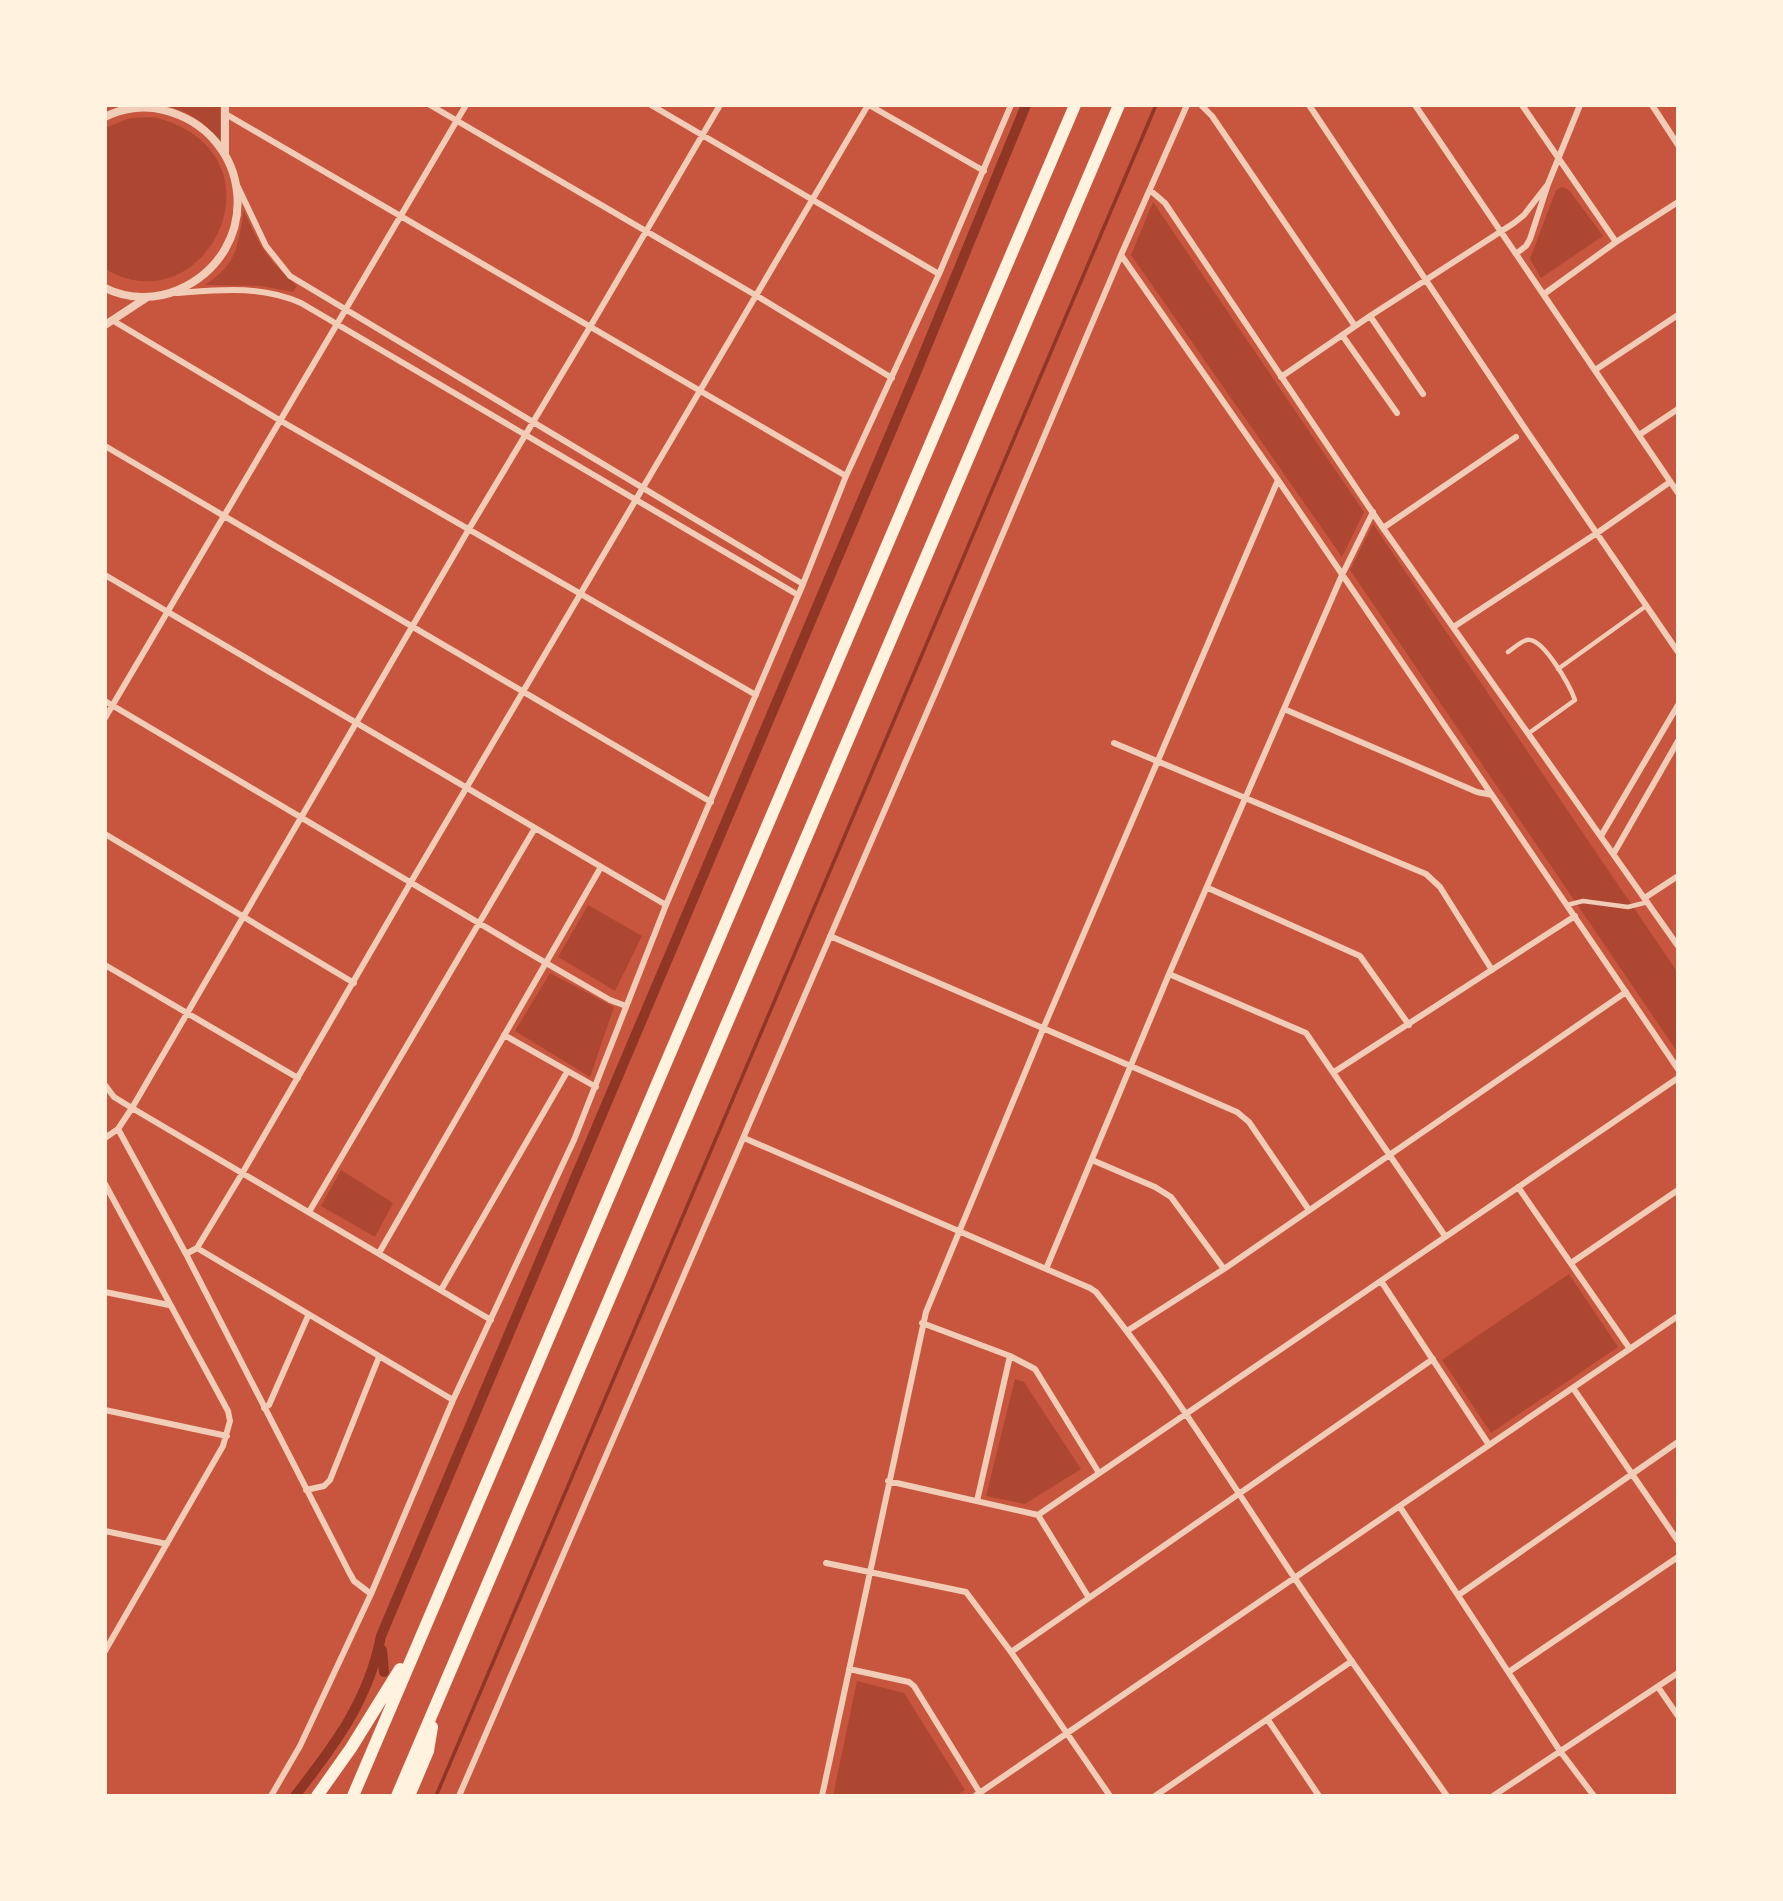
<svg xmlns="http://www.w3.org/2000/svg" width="1783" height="1901" font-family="'Open Sans',sans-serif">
<rect width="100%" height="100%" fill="#c8553d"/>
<path fill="#ae4732" d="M160,105H220V143C206,122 186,109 160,105Z
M154,117C293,152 207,329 105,269V128L130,118Z
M1562,187L1569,190L1603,236L1541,278L1530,259L1556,190Z
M1153,202L1364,512L1342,557L1131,255Z
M244,211C259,246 268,260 297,286L293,292L261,286L205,285C238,263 237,248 244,211Z
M1373,524L1678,973V1053L1350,570Z
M588,905L642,936L615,991L558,957Z
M550,973L614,1007L590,1077L515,1031Z
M341,1170L393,1203L375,1237L321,1206Z
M1569,1274L1618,1347L1491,1433L1442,1360Z
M1015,1379L1024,1382L1081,1469L1025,1504L986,1496Z
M857,1681L904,1693L965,1790L955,1796H833Z"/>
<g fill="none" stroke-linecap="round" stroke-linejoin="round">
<path stroke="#8f3625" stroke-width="3.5" d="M436,1796L1156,105"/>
<path stroke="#8f3625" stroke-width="10" d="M382,1650L384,1672
M295,1796C334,1746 369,1700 381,1636L913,380L1026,105"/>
<path stroke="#f1ccb7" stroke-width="4.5" d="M1508,652C1513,649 1521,641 1527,640C1543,637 1570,686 1575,700L1529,733
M1558,669L1646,606
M1567,905L1583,901L1628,907L1648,902"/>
<path stroke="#f1ccb7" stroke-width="6" d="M430,105L757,296L892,378
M651,105L939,274
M869,105L984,171
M1201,105L1212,116L1355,326
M1309,105L1526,430L1678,652
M1415,105L1678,493
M1522,105L1616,242
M1652,105L1678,145
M224,113L846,476
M238,187L266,246L290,276L803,584
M1151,191L1165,203L1383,528L1678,946
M1517,253L1526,246L1530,239L1548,184L1580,105
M1121,255L1278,480L1678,1069
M176,293C219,290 260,285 301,303L798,595
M1544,294L1616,242L1678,202
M1370,316L1423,394
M112,320L281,421L756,695
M1342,335L1397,413
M1595,370L1678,315
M1281,377L1370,316L1514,223L1524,215L1548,184
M1639,435L1678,409
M105,446L711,802
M1383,528L1516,437
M105,575L666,905
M1455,626L1597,533L1670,482
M105,701L546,963L610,1000L626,1006
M1284,709L1477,792L1492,795
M105,718L466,105
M1114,743L1426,874L1440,887L1492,970
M105,834L354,983
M1601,836L1678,705
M1614,853L1678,741
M1208,888L1360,956L1409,1025
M1646,897L1678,876
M830,936L1237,1112L1249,1122L1309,1210
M105,965L298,1078
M1169,974L1306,1033L1445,1236
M504,1035L596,1087
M1334,1072L1575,916
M105,1085L114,1097L132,1108L491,1320
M118,1129L186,1254L349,1572L354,1581L371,1594
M105,1138L118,1129L132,1108L469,529L590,327L720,105
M744,1138L1090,1288L1096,1292C1169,1382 1230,1481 1294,1577C1343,1651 1396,1723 1447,1796
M1092,1160L1155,1187L1171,1197L1224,1269
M105,1184L228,1411L230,1421L223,1446L105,1651
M1518,1187L1630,1349
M309,1212L535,828
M197,1248L453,1400
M379,1253L601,867
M186,1254L197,1248L243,1172L411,882L868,105
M1571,1263L1678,1190
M1046,1269L1169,974L1342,575L1373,512
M1381,1281L1489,1445
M441,1290L567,1072
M105,1292L169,1305
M922,1323L1010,1356L1035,1369L1099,1473
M1127,1331L1224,1269L1626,992
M1573,1388L1678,1541
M264,1408L269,1405L308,1316
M105,1410L227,1436
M888,1481L1038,1515L1089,1598
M306,1490L324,1486L330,1480L379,1357
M977,1501L1010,1356
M1400,1507L1560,1751L1594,1796
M1038,1515L1678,1078
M105,1531L167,1544
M826,1563L966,1592L1011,1652L1110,1796
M1460,1594L1678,1442
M1011,1652L1433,1359
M849,1669L909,1682L914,1686L980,1793
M1510,1671L1678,1557
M1658,1687L1678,1716
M1268,1720L1319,1796
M271,1796L300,1746L371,1594L453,1400L574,1140L666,905L803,584L846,476L939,274L1011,105
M459,1796L940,682L1121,255L1187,105
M822,1796L926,1312L1043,1029L1278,480
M975,1796L1678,1316
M1155,1796L1352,1661
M1493,1796L1678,1673"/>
<path stroke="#f1ccb7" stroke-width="8" d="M105,117C122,108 144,105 163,110C254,132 265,252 178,290C155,300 127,299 105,288
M225,154V105
M105,325L146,298"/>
<path stroke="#fff3e0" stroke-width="12" d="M317,1796L351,1748L400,1669
M353,1796L1075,105
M397,1796L1119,105
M409,1796L428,1751L432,1727"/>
</g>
<rect width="1783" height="1901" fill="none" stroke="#fff3e0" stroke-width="214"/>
</svg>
